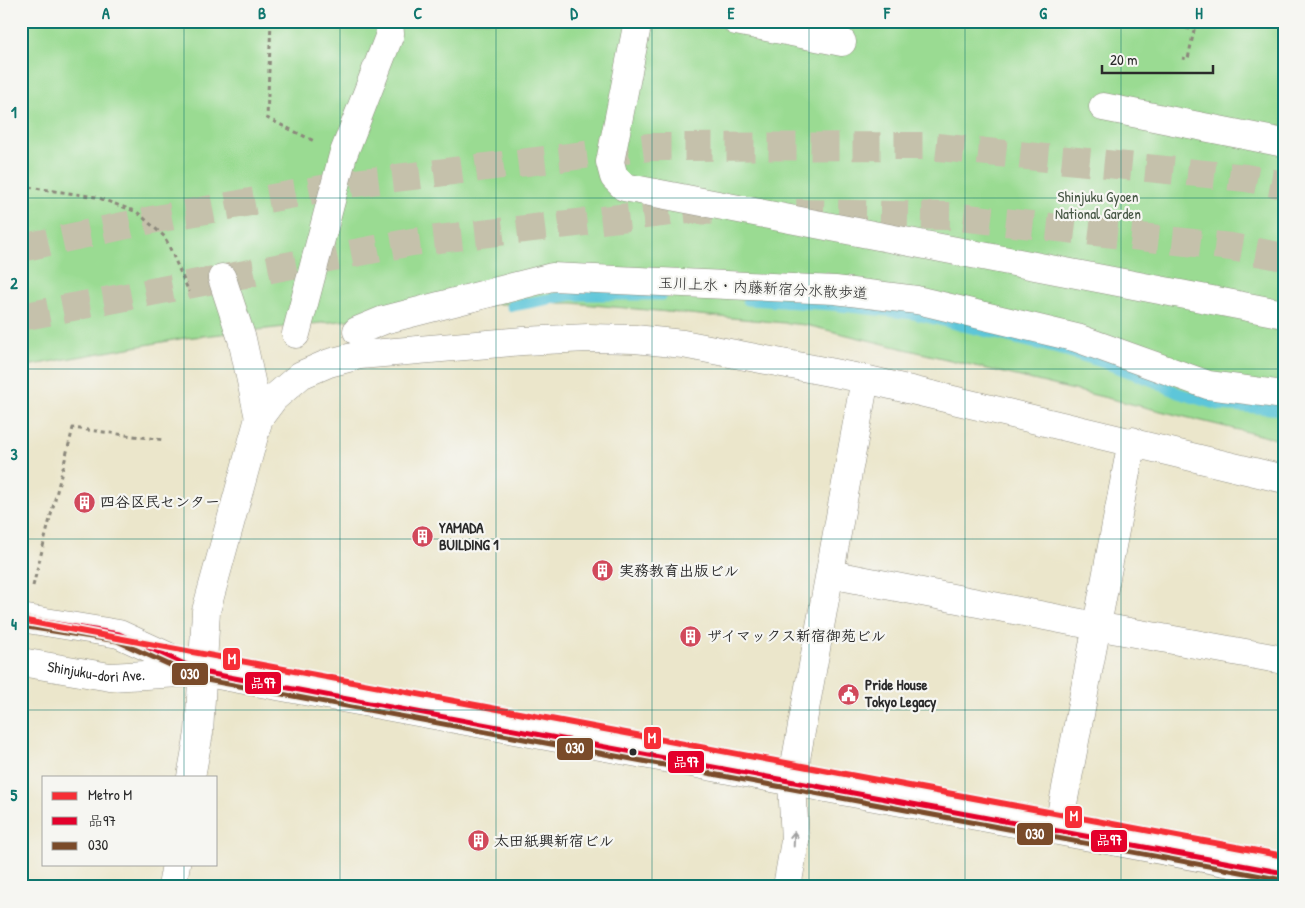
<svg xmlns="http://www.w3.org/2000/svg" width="1305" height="908" font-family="'Patrick Hand','Klee One',sans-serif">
<rect width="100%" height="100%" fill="#f6f6f2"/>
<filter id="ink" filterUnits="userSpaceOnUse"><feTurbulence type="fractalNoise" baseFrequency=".02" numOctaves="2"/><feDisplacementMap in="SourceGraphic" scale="10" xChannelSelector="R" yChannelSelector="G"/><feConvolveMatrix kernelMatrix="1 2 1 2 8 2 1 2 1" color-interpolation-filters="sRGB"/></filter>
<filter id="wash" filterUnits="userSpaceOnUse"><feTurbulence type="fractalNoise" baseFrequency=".0096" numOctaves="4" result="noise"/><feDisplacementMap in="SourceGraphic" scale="20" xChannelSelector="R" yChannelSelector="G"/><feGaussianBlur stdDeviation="1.12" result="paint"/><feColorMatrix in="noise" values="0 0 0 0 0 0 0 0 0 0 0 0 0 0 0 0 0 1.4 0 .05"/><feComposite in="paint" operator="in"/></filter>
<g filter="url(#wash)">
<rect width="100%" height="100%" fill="#ebe6cb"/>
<path fill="#9adb92" stroke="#62835e" d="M21,21H1284V441L806,325L572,303L494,304L185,338L21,367Z"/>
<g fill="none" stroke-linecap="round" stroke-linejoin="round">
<path stroke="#5dc6d9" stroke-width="11" d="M748,300L832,305L914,314L1066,351L1102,362L1156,382L1178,393L1218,405L1284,410
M512,306L571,295H662"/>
</g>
</g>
<g filter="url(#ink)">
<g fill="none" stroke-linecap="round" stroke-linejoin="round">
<path stroke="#c5c1ab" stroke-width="28" stroke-dasharray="28 14" stroke-linecap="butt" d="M796,213L950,216L1231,247L1284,257
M21,248L146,221L355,183L650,147L928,146L1246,178L1284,185
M21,317L412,242L689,210L715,211"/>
<defs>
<g id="minor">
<path d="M638,21L610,162L614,177L624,187L1284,314"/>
<path d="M736,21L842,42"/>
<path d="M1103,107L1284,143"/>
<path d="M222,278L242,339L259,418"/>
<path d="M357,331L384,320L552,277L835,290L917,300L1077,338L1208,385L1284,395"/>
<path d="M296,334L343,155L390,34L389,21"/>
<path d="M830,574L1096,626L1284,660"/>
<path d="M21,618L119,634L202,672L1284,873"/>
<path id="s1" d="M21,662L110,677L198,672"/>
<path d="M191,777L199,733L206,611L259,418L274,398L301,375L329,363L360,355L523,341L588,338L635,339L683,344L865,379L1284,479"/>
<path d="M1058,830L1132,441"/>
<path d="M172,887L176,864"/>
<path d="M787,887L795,841L792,781L865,379"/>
</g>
</defs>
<use href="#minor" stroke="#8b887b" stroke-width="29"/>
<path stroke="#8b887b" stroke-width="3" stroke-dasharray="4 4" stroke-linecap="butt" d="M271,21L267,118L314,141
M957,21H987
M1155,21L1194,30L1188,59L1182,58
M1280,21L1284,24
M21,186L96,197L137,212L165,237L189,292
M33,586L73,428L164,440"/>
<use href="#minor" stroke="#fff" stroke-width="28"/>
<defs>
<path id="bus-1" d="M21,618L119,634L202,672L1284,873"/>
<path id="bus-2" d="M21,626L117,641L201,679L1283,880"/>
</defs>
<use href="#bus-1" stroke="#f6f6f2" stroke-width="9"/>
<use href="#bus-2" stroke="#f6f6f2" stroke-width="9"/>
<use href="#bus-1" stroke="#e4002b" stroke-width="5"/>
<use href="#bus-2" stroke="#7a4b2a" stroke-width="5"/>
<defs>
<path id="metro-1" d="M21,620L1284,856"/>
</defs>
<use href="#metro-1" stroke="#f6f6f2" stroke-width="10"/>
<use href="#metro-1" stroke="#f62e36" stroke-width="6"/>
</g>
<defs><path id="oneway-shaft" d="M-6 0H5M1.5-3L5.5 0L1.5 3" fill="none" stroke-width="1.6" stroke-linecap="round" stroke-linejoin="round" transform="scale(1.25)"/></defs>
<use stroke="#a0a0a0" href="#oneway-shaft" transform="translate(794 839) rotate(-88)"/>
</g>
<path fill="none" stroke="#0f766e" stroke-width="1" stroke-opacity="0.55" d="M184,21V777M340,21V887M496,21V887M652,21V887M809,21V887M965,21V887M1121,21V887M21,198H1284M21,369H1284M21,539H1284M21,710H1284M184,864V887"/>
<defs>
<symbol id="building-disc" viewBox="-11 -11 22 22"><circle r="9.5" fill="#d1495b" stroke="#f6f6f2"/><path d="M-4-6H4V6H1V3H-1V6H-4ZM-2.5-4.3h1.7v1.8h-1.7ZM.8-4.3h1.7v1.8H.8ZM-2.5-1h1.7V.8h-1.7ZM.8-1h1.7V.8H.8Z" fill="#fff"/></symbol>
<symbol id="civic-disc" viewBox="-11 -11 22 22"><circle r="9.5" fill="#d1495b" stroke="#f6f6f2"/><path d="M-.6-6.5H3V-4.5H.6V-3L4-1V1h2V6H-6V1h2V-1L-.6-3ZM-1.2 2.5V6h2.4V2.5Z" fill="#fff"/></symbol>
</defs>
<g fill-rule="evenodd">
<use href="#building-disc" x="72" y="490" width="25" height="25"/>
<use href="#building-disc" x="410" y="524" width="25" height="25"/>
<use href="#building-disc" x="590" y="558" width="25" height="25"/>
<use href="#building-disc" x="678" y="624" width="25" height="25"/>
<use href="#civic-disc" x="836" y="682" width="25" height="25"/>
<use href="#building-disc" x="466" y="828" width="25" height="25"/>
</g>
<circle fill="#2b2b2b" stroke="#f6f6f2" stroke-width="2" cx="633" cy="752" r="4.5"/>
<g text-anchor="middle" stroke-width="4.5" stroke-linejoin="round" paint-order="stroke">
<g font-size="15" fill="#475745" stroke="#f6f6f2">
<text x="1098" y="202">Shinjuku Gyoen<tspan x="1098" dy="17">National Garden</tspan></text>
</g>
<g font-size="15" fill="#2b2b2b" stroke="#f6f6f2">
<text transform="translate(763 288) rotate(3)" y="5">玉川上水・内藤新宿分水散歩道</text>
<text dy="5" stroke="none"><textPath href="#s1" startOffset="76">Shinjuku-dori Ave.</textPath></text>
</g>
<g font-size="15" font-weight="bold" fill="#2b2b2b" stroke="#f6f6f2" text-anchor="start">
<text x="100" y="507">四谷区民センター</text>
<text x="439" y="533">YAMADA<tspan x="439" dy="17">BUILDING 1</tspan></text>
<text x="619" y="576">実務教育出版ビル</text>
<text x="707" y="641">ザイマックス新宿御苑ビル</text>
<text x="865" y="690">Pride House<tspan x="865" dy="17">Tokyo Legacy</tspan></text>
<text x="494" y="846">太田紙興新宿ビル</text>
</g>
</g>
<g stroke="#f6f6f2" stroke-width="2">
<rect x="222" y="647" width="19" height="24" rx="5" fill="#f62e36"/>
<rect x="171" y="662" width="38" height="24" rx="5" fill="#7a4b2a"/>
<rect x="244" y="671" width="38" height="24" rx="5" fill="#e4002b"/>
<rect x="643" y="726" width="19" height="24" rx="5" fill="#f62e36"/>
<rect x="556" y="737" width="38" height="24" rx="5" fill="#7a4b2a"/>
<rect x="667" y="750" width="38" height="24" rx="5" fill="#e4002b"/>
<rect x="1064" y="805" width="19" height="24" rx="5" fill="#f62e36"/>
<rect x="1016" y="822" width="38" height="24" rx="5" fill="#7a4b2a"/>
<rect x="1090" y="829" width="38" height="24" rx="5" fill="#e4002b"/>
</g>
<g font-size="14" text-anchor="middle" font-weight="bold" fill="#fff">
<text x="232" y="664">M</text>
<text x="190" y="679">030</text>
<text x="263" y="688">品97</text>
<text x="652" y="743">M</text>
<text x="575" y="753">030</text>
<text x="686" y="767">品97</text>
<text x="1074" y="821">M</text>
<text x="1035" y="839">030</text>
<text x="1109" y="845">品97</text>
</g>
<rect width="1305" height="908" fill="none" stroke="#f6f6f2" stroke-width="55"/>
<rect x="42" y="776" width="175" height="90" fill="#f6f6f2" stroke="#a5a5a2"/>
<rect x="52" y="792" width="25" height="8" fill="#f62e36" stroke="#a5a5a2"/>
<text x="88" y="800" font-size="15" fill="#2b2b2b">Metro M</text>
<rect x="52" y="817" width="25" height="8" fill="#e4002b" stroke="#a5a5a2"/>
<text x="88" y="826" font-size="15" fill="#2b2b2b">品97</text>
<rect x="52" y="842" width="25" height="8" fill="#7a4b2a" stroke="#a5a5a2"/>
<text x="88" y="850" font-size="15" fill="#2b2b2b">030</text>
<path d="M1102 65v8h111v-8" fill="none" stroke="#2b2b2b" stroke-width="2.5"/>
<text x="1110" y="65" font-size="15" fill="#2b2b2b" stroke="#f6f6f2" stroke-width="4" paint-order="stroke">20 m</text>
<rect x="28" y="28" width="1250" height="852" fill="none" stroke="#0f766e" stroke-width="2"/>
<g font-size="16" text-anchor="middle" font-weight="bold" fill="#0f766e">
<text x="106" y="19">A</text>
<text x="262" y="19">B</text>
<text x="418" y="19">C</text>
<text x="574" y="19">D</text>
<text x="731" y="19">E</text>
<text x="887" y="19">F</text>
<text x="1043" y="19">G</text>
<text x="1199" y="19">H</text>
<text x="14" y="118">1</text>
<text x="14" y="289">2</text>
<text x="14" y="460">3</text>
<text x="14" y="630">4</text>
<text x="14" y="801">5</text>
</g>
</svg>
